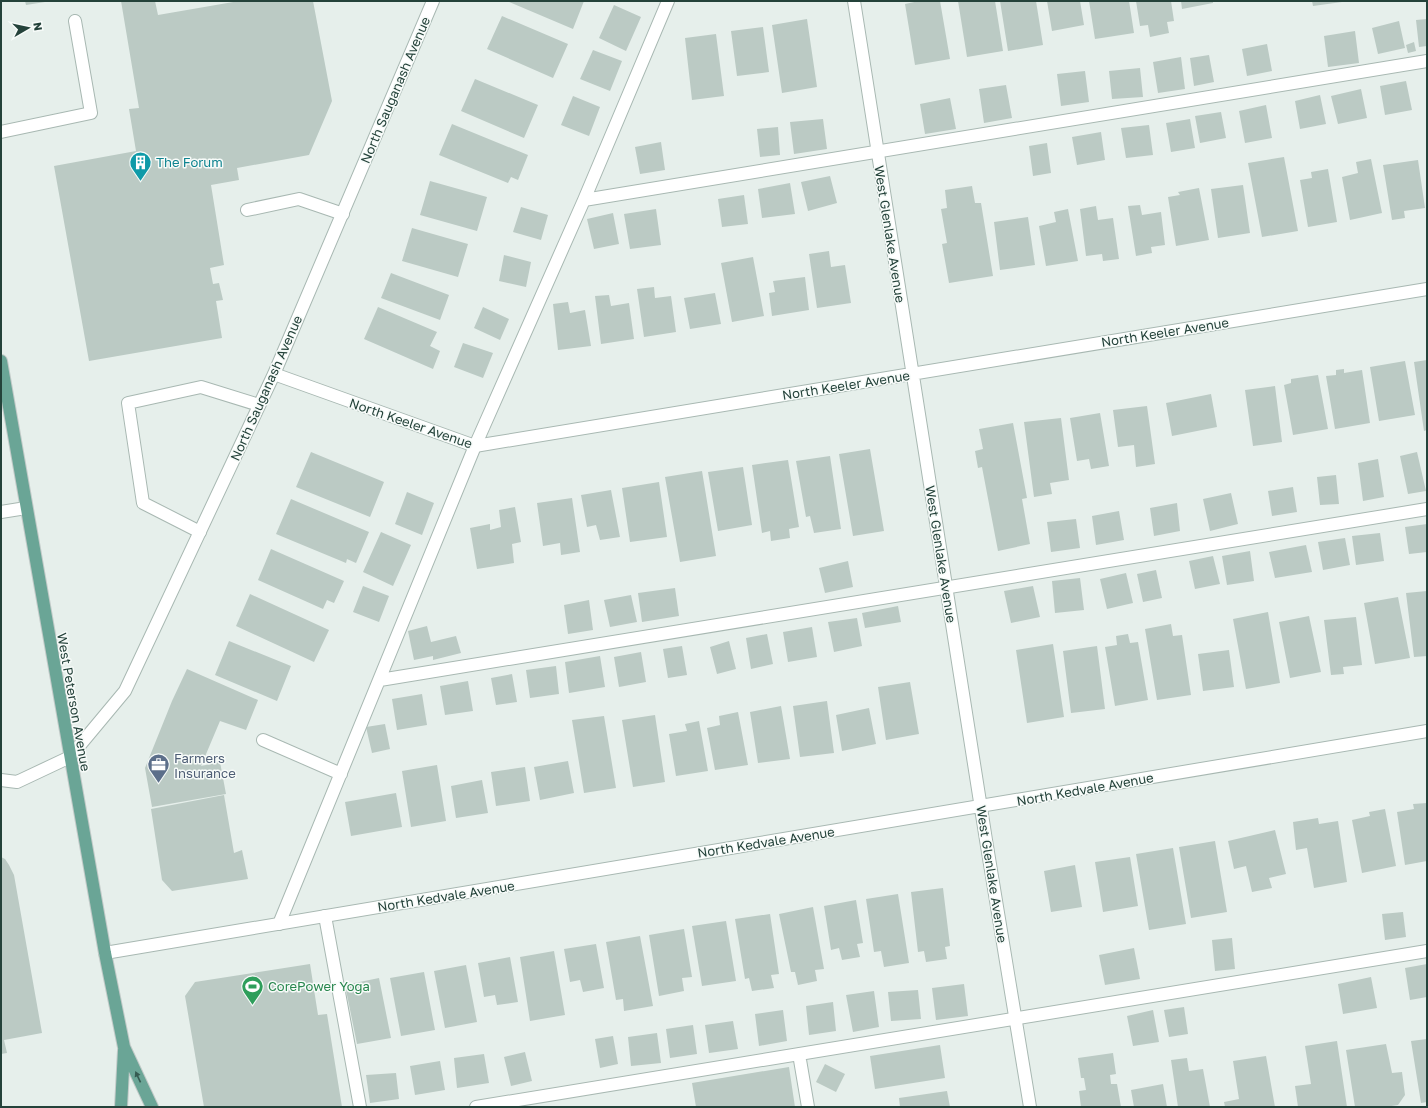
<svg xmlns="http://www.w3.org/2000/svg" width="1428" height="1108" font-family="'Golos Text',sans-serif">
<rect width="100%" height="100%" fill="#e6efeb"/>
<path fill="#bbcac4" d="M25,1H45V2L26,5Z
M121,1H155L158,15L239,1H313L332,101L309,155L237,168L239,180L211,185L224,265L210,268L213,284L219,283L223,300L216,301L222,338L89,361L54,166L136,151L129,109L139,108Z
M507,1H584L573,29Z
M919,1H940L950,59L915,65L905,4Z
M958,1H995L1003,51L967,57Z
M1000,1H1036L1043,45L1008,51Z
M1047,1H1080L1084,25L1052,31Z
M1089,1H1129L1134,33L1095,39Z
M1136,1H1171L1174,21L1167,22L1169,33L1150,37L1148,25L1140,26Z
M1181,1H1213V3L1182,9Z
M1312,1H1342V2L1313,6Z
M614,5L641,17L626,51L599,38Z
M502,16L568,44L553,78L487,49Z
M807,19L817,87L782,93L772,25Z
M1427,19V46L1419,47L1416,20Z
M1399,21L1405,48L1378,54L1372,28Z
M763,27L769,72L737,76L731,31Z
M1355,31L1359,63L1328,67L1324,36Z
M716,34L724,96L692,100L685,38Z
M1414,42L1416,51L1408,53L1406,45Z
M1267,44L1272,71L1247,76L1242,49Z
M593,50L622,61L610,91L580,79Z
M1209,55L1214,82L1194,86L1190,58Z
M1181,57L1185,89L1158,93L1153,62Z
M1140,68L1143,97L1112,99L1109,71Z
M1085,71L1089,102L1061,106L1057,74Z
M475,79L538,105L524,138L461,111Z
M1406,81L1412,110L1385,115L1380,86Z
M1006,85L1012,118L984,123L979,89Z
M1361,89L1367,118L1338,124L1331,96Z
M1320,95L1326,124L1300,129L1295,101Z
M573,96L600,107L589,136L561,125Z
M950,98L956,129L925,134L920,104Z
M1266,105L1272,138L1245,143L1239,111Z
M1221,112L1226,138L1200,143L1195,116Z
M823,119L827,149L794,154L790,122Z
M1190,119L1195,148L1171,152L1166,123Z
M452,124L528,155L518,180L511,177L508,183L439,155Z
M1149,125L1153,155L1126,158L1121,128Z
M778,127L780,155L760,157L757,129Z
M1101,132L1105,160L1077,165L1072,137Z
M661,142L665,170L640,174L635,147Z
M1047,143L1051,173L1033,176L1029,146Z
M1284,157L1298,231L1262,237L1248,163Z
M1371,159L1382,213L1350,220L1342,177L1358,173L1356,162Z
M1418,160L1425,208L1404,211L1405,218L1392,220L1383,165Z
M1328,169L1337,222L1308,227L1300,180L1312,178L1311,172Z
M830,176L837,203L808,211L801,182Z
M430,181L487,197L477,231L420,215Z
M790,183L795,214L762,218L758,189Z
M1243,185L1250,233L1218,238L1211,189Z
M972,186L975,203H981L993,276L949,283L942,244L947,243L941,209L947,208L945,190Z
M1199,188L1209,240L1176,246L1168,197L1180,195L1178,192Z
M744,195L748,224L722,227L718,199Z
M1140,205L1142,215L1161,212L1165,245L1151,247L1152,253L1136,256L1128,206Z
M1096,206L1098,220L1113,218L1119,259L1103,261L1102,254L1086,256L1080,209Z
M521,207L548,215L541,240L513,232Z
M656,209L661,245L630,249L624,214Z
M1068,209L1078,261L1046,266L1039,226L1056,222L1054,212Z
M613,213L619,244L594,249L587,219Z
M1028,217L1035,265L1000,270L994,222Z
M412,228L468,244L458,277L402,261Z
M829,251L831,267L845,265L851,303L817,308L809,254Z
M504,255L531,262L526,287L499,281Z
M753,257L764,316L732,322L721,263Z
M391,273L449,295L440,320L381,298Z
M805,277L809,310L772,316L769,293L775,292L773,281Z
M654,287L655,298L671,296L676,332L644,337L637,289Z
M715,293L721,324L690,329L684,298Z
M609,295L611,306L629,303L634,339L601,344L595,296Z
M568,302L570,313L585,310L591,346L558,350L553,304Z
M378,307L437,332L430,346L440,351L433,369L364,339Z
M483,307L509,319L500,340L474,328Z
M463,343L493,353L483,378L454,367Z
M1427,360V430L1424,431L1414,362Z
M1405,361L1415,415L1379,421L1370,367Z
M1344,369V373L1362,370L1370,423L1335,429L1326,376L1336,375V370Z
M1318,375L1328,429L1293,435L1284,385L1291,383V379Z
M1275,386L1282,442L1253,446L1245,390Z
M1211,394L1217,427L1172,436L1166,403Z
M1147,406L1155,464L1136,467L1134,445L1118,447L1113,410Z
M1100,413L1109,466L1091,469L1089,459L1077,461L1070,418Z
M1061,418L1069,480L1050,483L1052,494L1034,497L1024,422Z
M1013,423L1027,498L1022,499L1030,544L998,551L982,467L978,468L975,451L983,449L979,429Z
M870,449L884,531L853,536L839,454Z
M311,452L384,482L370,517L296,487Z
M1417,452L1426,491L1408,494L1400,456Z
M830,456L841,529L814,533L810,516L806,517L796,461Z
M1378,459L1384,497L1363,501L1358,463Z
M788,460L799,527L789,529L790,538L771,541L770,531L762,533L752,465Z
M743,467L752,525L718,531L708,472Z
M702,471L716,556L680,562L665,477Z
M1336,475L1339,504L1320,505L1317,477Z
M659,482L667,537L630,542L622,488Z
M1293,487L1297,512L1272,516L1268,491Z
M611,490L620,537L600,540L596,525L587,527L581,495Z
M407,492L434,503L422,535L395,524Z
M1231,493L1238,524L1210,531L1203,499Z
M572,498L580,552L561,555L560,543L543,546L537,503Z
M291,499L369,532L356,563L347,559L346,563L276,534Z
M1177,503L1180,531L1154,536L1150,508Z
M515,507L521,542L512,544L514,563L477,569L470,528L490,524V530L501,527L499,510Z
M1119,511L1124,540L1096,545L1092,516Z
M1076,519L1080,548L1051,552L1047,522Z
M1427,524V552L1409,554L1405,527Z
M381,532L411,545L393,586L363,572Z
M1380,533L1384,561L1356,565L1352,536Z
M1345,538L1350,565L1323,570L1318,542Z
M1306,545L1312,572L1275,578L1269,552Z
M271,549L344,581L334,603L327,600L323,609L258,580Z
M1250,551L1254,581L1227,585L1222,556Z
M1213,556L1220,584L1195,589L1189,561Z
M848,561L853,587L825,593L819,568Z
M1156,570L1162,598L1143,602L1137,574Z
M1126,573L1133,603L1107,609L1100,579Z
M1080,578L1084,610L1055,613L1052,581Z
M363,586L389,596L379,622L353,612Z
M1033,586L1040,617L1011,623L1004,591Z
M675,588L679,616L642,622L638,593Z
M1427,591V656L1414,657L1406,593Z
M250,594L329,630L314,662L236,626Z
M631,595L637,622L610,627L604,600Z
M1398,597L1410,658L1375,664L1364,603Z
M589,600L593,630L568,634L564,605Z
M898,606L901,622L865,628L862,613Z
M1268,612L1280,683L1246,689L1233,619Z
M1309,616L1321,672L1290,678L1279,622Z
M1356,617L1362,665L1343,667L1344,674L1331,675L1324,620Z
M857,618L862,646L834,652L828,622Z
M1171,624L1173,636L1182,635L1191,695L1157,700L1145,629Z
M427,626L431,642L456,636L461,653L433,660V656L414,660L408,631Z
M812,627L817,657L788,662L783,632Z
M767,634L773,664L751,669L746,638Z
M1128,634L1130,643L1138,642L1148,700L1115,706L1105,647L1117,645L1116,636Z
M229,641L291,666L277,701L215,675Z
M729,641L736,669L717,674L710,647Z
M1053,644L1064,717L1027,723L1016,650Z
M682,646L687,675L668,678L663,649Z
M1097,646L1105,709L1071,713L1063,651Z
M1229,650L1234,687L1203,691L1198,654Z
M641,652L646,682L619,687L614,657Z
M600,656L605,687L569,693L565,662Z
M556,666L559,694L530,698L526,670Z
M187,669L258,700L246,730L220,721L201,766L220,762L226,794L152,807L145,768L172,701Z
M512,674L517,702L496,705L491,678Z
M468,681L473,711L445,715L440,686Z
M910,682L919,734L886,740L878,687Z
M422,694L427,725L397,730L392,699Z
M827,701L834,753L800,757L793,706Z
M781,706L790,759L758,763L750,712Z
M869,708L876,744L842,751L836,715Z
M738,712L748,765L715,770L707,728L720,725L719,716Z
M655,715L665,782L633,787L622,720Z
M604,716L616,788L584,793L572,720Z
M699,721L708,771L676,776L669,734L687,731L685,724Z
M385,724L390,749L372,753L366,727Z
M568,761L574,793L540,800L534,767Z
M437,765L446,821L411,827L402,771Z
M525,767L530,801L496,806L491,772Z
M482,780L488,813L456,818L451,786Z
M396,793L402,827L351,836L345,802Z
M224,795L234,853L242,850L248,879L172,891L162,880L151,809Z
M1427,803V861L1405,865L1397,812L1414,809L1413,804Z
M1385,809L1396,866L1362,873L1352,820L1370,816L1369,812Z
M1318,818L1319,824L1338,821L1347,882L1314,888L1307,848L1296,850L1293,822Z
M1275,830L1286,874L1269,878L1272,888L1252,892L1246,866L1234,869L1228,841Z
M1215,841L1227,912L1191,918L1179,847Z
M1173,848L1186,924L1149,930L1136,854Z
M1,857L5,859L9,865L14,875L42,1033L4,1040L7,1053L1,1054Z
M1130,857L1138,906L1103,912L1095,862Z
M1075,865L1082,907L1051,912L1044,871Z
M943,888L950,946L945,947L947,959L926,962L924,951L918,952L911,892Z
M898,894L909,963L884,967L881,951L874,952L866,899Z
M856,900L863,943L857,944L860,957L842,960L839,948L831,950L824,906Z
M813,907L824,969L815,970L817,981L798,985L795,972H791L779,914Z
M1403,912L1406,937L1385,940L1382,914Z
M770,914L779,974L771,975L774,988L752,991L749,978L745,979L735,919Z
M726,921L736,981L702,986L692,926Z
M684,929L692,977L682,978L684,991L659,996L649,935Z
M640,936L653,1006L624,1011L623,999L616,1000L606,942Z
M1232,938L1235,969L1215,971L1212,940Z
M596,944L604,988L583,992L580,980L570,982L564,949Z
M1134,948L1140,979L1105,985L1099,955Z
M554,951L565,1015L530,1021L520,957Z
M510,957L518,1002L497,1005L495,995L484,997L478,963Z
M310,964L318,1015L327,1014L342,1107H204L185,996L195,982Z
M1427,964V997L1410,1000L1405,968Z
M466,965L477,1022L445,1028L434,971Z
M424,972L435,1030L401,1036L390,978Z
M1371,977L1377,1008L1343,1014L1338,984Z
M379,978L391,1038L357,1044L345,985Z
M964,984L968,1016L936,1020L932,988Z
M918,990L921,1019L891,1021L888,992Z
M874,991L879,1027L853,1032L846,995Z
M833,1002L836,1031L809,1035L806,1006Z
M1184,1007L1188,1034L1169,1037L1164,1010Z
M783,1010L787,1041L759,1046L755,1014Z
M1153,1010L1159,1042L1133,1046L1127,1016Z
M733,1021L738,1049L709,1053L705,1025Z
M693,1025L697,1054L670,1058L666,1029Z
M657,1033L661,1063L631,1066L628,1037Z
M613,1036L618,1064L600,1068L595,1039Z
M1427,1039V1102L1421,1103L1411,1041Z
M1337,1041L1347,1107H1298L1295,1086L1311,1084L1305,1046Z
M1386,1044L1392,1073L1402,1072L1405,1095L1398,1105L1385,1107H1355L1346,1050Z
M940,1045L945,1078L875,1089L870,1056Z
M525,1052L532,1081L511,1086L504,1057Z
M1113,1053L1116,1074L1110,1075L1111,1084H1117L1121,1107H1081L1079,1091L1086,1090L1084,1078H1081L1078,1058Z
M484,1054L489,1083L457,1088L454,1058Z
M1266,1056L1275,1107H1225L1224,1102L1239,1099L1233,1061Z
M1187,1058L1189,1071L1203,1069L1210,1107H1178L1171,1060Z
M440,1061L445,1090L415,1095L410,1066Z
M825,1064L845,1074L836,1092L816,1082Z
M789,1067L795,1107H696L692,1083Z
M396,1073L399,1099L370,1103L366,1075Z
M1163,1084L1167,1107H1134L1131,1090Z
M947,1091L950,1107H900L899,1098Z"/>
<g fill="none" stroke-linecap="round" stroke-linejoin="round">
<defs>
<path id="lane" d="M1,132L91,113L75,21
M584,200L1427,61
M247,210L299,199L343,214
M1,512L26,508
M200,532L143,503L128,403L201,387L259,405
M380,680L1427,509
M263,740L341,774
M325,916L360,1107
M279,924L475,446L584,200L668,1
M799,1054L808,1107
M476,1107L1427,951"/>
<path id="street" d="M854,1L986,840L1030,1107
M274,374L475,446L1427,289
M1,780L17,782L70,757L125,691L274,374L433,1
M105,953L1427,731"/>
<path id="primary" d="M1,361L105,953L124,1047L152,1107
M121,1107L124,1050"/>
</defs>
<use href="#lane" stroke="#a8b8b2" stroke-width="14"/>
<use href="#street" stroke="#a8b8b2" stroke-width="14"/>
<use href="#primary" stroke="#c2cac8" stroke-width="14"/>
<use href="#lane" stroke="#fff" stroke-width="12"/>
<use href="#street" stroke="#fff" stroke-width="12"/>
<use href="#primary" stroke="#6aa596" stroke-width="12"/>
</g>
<defs><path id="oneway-solid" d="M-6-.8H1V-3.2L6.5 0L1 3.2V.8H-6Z"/></defs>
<use fill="#365b51" href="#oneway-solid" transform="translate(138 1077) rotate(-115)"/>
<defs>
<symbol id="building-pin" viewBox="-11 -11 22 30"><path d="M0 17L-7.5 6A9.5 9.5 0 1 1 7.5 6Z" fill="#0f9aa8" stroke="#f7fbf9"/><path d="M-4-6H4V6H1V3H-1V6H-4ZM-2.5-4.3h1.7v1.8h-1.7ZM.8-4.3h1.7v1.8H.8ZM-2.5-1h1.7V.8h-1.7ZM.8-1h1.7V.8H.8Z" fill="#fff"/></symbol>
<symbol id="office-pin" viewBox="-11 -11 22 30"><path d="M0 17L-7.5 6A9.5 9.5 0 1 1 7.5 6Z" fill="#5c6f8a" stroke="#f7fbf9"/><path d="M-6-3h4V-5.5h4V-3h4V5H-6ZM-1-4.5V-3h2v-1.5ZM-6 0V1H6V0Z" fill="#fff"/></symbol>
<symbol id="stadium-pin" viewBox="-11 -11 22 30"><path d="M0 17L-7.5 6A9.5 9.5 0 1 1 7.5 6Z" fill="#2e9e5b" stroke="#f7fbf9"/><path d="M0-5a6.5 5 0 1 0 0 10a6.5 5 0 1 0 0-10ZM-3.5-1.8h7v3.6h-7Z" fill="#fff"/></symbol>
</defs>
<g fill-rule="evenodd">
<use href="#building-pin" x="128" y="150" width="25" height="34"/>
<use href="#office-pin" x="146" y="752" width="25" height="34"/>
<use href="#stadium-pin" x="240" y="974" width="25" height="34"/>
</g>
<g text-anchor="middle" stroke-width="3" stroke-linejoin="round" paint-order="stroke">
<g font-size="13" fill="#24423a" stroke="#f7fbf9">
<text transform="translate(395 90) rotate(-67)" y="5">North Sauganash Avenue</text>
<text transform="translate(890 234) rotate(81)" y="5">West Glenlake Avenue</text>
<text transform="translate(1165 332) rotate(-9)" y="5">North Keeler Avenue</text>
<text transform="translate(846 385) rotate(-9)" y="5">North Keeler Avenue</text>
<text transform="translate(266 388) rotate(-66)" y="5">North Sauganash Avenue</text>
<text transform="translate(411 423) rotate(19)" y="5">North Keeler Avenue</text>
<text transform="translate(941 554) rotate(81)" y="5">West Glenlake Avenue</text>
<text transform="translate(74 702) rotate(80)" y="5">West Peterson Avenue</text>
<text transform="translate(1085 789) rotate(-10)" y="5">North Kedvale Avenue</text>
<text transform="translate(766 842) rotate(-9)" y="5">North Kedvale Avenue</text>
<text transform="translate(992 874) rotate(81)" y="5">West Glenlake Avenue</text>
<text transform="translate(446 896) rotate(-9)" y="5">North Kedvale Avenue</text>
</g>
<g font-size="13" fill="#0d838f" stroke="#f7fbf9" text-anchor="start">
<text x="156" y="167">The Forum</text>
</g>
<g font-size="13" fill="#4e5e75" stroke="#f7fbf9" text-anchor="start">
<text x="174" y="763">Farmers<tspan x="174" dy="15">Insurance</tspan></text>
</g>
<g font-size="13" fill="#27864d" stroke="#f7fbf9" text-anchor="start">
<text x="268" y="991">CorePower Yoga</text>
</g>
</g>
<rect width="1428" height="1108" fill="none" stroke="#24423a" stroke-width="4"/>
<g transform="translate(28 28) rotate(81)" stroke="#f7fbf9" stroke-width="3" paint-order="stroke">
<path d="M0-3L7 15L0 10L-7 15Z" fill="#24423a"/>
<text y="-6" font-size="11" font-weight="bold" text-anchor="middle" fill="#24423a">N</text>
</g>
</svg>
